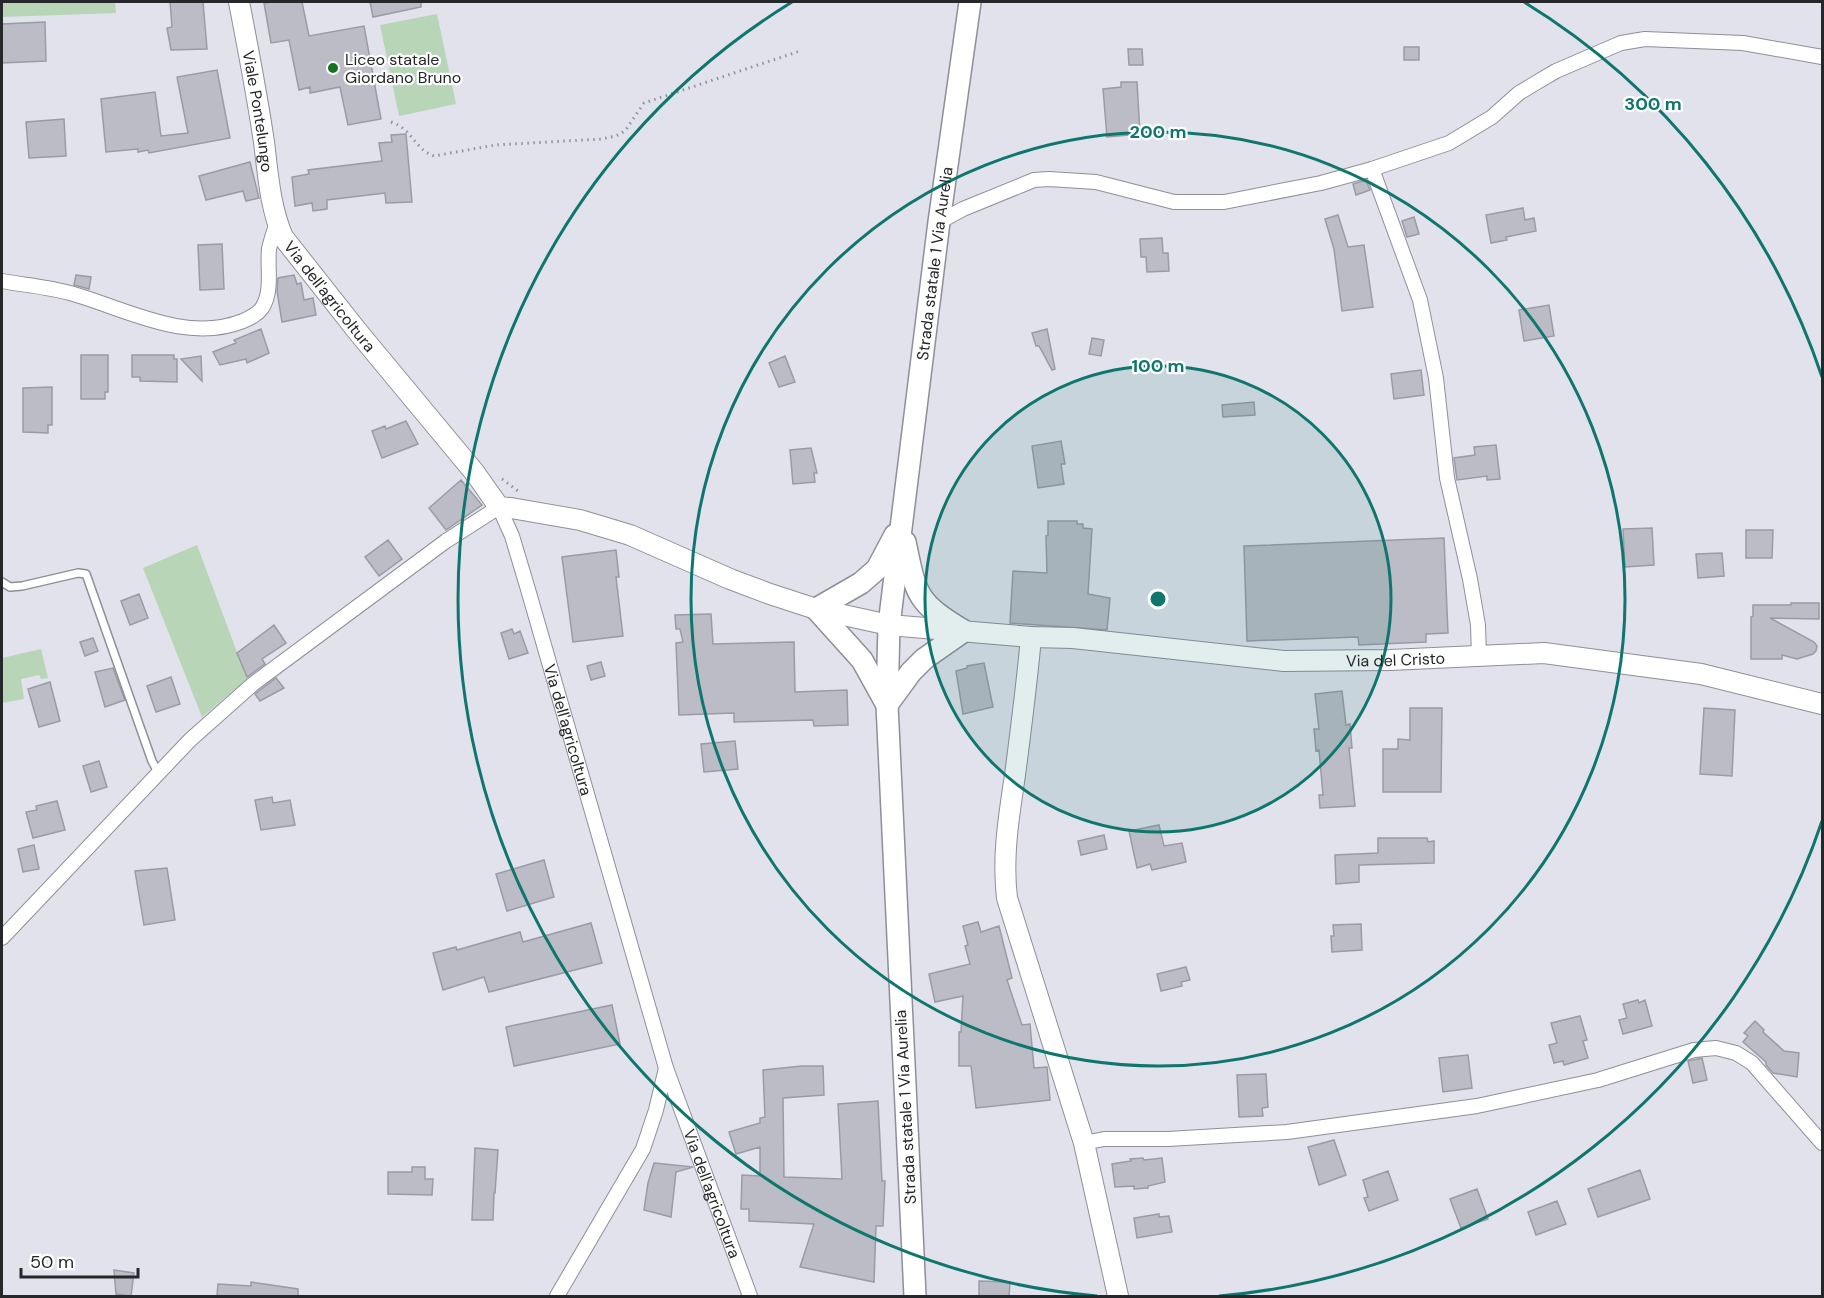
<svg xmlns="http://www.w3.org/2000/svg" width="1824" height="1298" font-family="'DM Sans',sans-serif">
<rect width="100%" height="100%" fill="#e1e2ec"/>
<path fill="#b8d5b7" d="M2,2H115L116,13L2,17Z
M437,14L456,104L399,116L380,25Z
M197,545L247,679L202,717L143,568Z
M41,649L48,678L41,679L39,675L21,679L24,699L2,703V658Z"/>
<path fill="#bbbcc6" stroke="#9a9ba4" stroke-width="1.5" d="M170,2H203L207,49L171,50L167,28L172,27Z
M273,2H302L309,36L364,26L381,119L348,125L340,87L310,93V87L299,90L289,40L271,43L264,3Z
M370,2H421V7L373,17Z
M45,22L46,61L2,63V24Z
M1404,47H1419V60H1404Z
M1128,49H1142L1143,65H1129Z
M217,70L230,138L149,153L148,150L138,152V149L106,152L101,99L155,92L161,136L188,133L177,77Z
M1121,82H1137L1140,134L1107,137L1103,89L1121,87Z
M64,119L66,156L29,158L26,122Z
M406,134L412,202L386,203L385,193L327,200V209L313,211L312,203L295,206L292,177L309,174L308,170L382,161L379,143L392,142L391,135Z
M250,162L259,198L246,201L243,191L206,200L199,176Z
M1366,180L1370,190L1356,195L1353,184Z
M1523,208L1525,220L1534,218L1536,231L1506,237L1507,240L1491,243L1486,215Z
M1338,215L1348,247L1364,245L1373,307L1342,311L1334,249L1325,219Z
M1414,217L1419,234L1407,237L1402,221Z
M1162,238L1163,253H1168L1169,271L1147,272L1146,257H1141L1140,239Z
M222,244L224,289L200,290L198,245Z
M76,275L91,277L89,289L74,285Z
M294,275L297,284L301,283L304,300L313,298L316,315L282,322L277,291L278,278Z
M1549,305L1554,336L1524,341L1519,310Z
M261,329L269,353L247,363L246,359L220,365L213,352L236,343L234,340Z
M1047,329L1055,369L1052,370L1039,346H1036L1032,333Z
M1092,338L1104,340L1101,356L1089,354Z
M81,355H108V392H105V399H81Z
M132,355H174V359H177V382L140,381V377H132Z
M201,356L202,381L181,359Z
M785,356L795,382L779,387L769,363Z
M1421,370L1424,395L1394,399L1391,374Z
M52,387V425H48V433L23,432V388Z
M1254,402L1255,415L1223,417L1222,405Z
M406,421L418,444L382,458L372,431L385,426L386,429Z
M1061,441L1065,464H1061L1064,484L1038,488L1032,446Z
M1496,445L1500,479L1487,480V476L1457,480L1454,458L1475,455L1474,447Z
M811,448L817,473H814L815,482L793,484L790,450Z
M461,480L482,505L446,530L429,508Z
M1048,521H1077V524H1083V528L1092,529L1088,594L1110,598L1107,630L1010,623L1013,571L1047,573L1046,536L1048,535Z
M1652,528L1654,565L1625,567L1623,529Z
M1746,530H1773L1772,558H1746Z
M1444,538L1448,633L1426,634V642L1359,645L1358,637L1247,641L1244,546Z
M388,540L402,559L379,576L365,557Z
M616,550L619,577H616L623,636L573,642L562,557Z
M1722,553L1724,576L1698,578L1696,554Z
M139,594L148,618L130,625L121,601Z
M1791,603H1819V619L1770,618L1814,642L1817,646L1816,651L1813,654L1797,659L1782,655V659H1751V617L1753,616V605H1791Z
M711,614L713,644L794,642L795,692L847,690L848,725L814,726L813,720L734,722V713L679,715L676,643L683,642L680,629H676L675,615Z
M274,625L286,643L262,659L265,664L247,677L237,653Z
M512,629L514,634L520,631L528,653L509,659L501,633Z
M93,638L98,651L85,656L80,642Z
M601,662L605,676L591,680L587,666Z
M984,663L993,707L963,714L956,671L967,668V666Z
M113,668L125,700L105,707L95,672Z
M171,677L180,704L156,712L147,686Z
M276,678L284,688L260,701L255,694Z
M50,682L60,721L39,727L28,689Z
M1342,691L1346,725L1350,724L1352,748H1349L1355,806L1320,808L1319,795H1323L1319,750L1316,751L1314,729H1319L1315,694Z
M1410,708H1442L1441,792H1383V749H1398V739L1410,740Z
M1704,708L1735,710L1732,776L1700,774Z
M735,741L738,769L704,772L701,744Z
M99,761L107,787L91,792L83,766Z
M272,797L273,803L290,800L295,825L261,830L255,800Z
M57,801L65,830L33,838L26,812L37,810L36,806Z
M1159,825L1164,846L1182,843L1186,862L1152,870L1150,864L1137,868L1129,831Z
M1104,835L1107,849L1081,855L1078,841Z
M1378,838H1427L1428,842L1434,841V863L1359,865V882L1336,884L1335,855L1378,853Z
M34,845L39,869L23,872L18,849Z
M544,860L554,897L507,911L496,874Z
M167,868L175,920L144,925L135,871Z
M978,922L981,932L999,926L1012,978L1007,980L1022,1025L1030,1024L1034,1068L1047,1067L1050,1100L976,1108L971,1066H959V1032H961L963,996L935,1002L929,974L970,964L965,946L968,945L963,926Z
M591,923L602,963L489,992L484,977L443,990L433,953L456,947L457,950L520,932L523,942Z
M1361,924L1362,950L1332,952L1331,936H1334L1333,925Z
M1186,967L1190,980L1181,982L1182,986L1161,991L1157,974Z
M1638,1000L1639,1003L1645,1000L1652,1026L1623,1034L1619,1020L1627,1018L1623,1004Z
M612,1005L620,1044L514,1066L506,1027Z
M1580,1016L1587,1040L1583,1041L1588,1058L1564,1065L1563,1061L1554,1063L1549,1045L1557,1043L1551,1023Z
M1755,1021L1764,1030L1763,1032L1784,1051L1799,1053L1797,1077L1773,1073L1766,1065V1062L1743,1042L1748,1036L1744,1033Z
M1468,1055L1472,1088L1443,1092L1439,1058Z
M1702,1058L1707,1080L1693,1083L1688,1061Z
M802,1066H823L824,1095L783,1098L784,1177L842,1179L838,1104L878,1101L882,1181H885L883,1226H876L874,1282L800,1267L814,1224L749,1221V1209H741L742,1175L760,1176V1147L736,1154L729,1132L760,1123V1118L765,1117L763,1070Z
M1266,1074L1268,1107L1262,1108L1263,1116L1239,1117L1237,1075Z
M1334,1140L1346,1175L1319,1185L1308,1147Z
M475,1148L498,1150L495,1193H494L493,1220H472Z
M1143,1158L1144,1160L1162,1158L1165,1182L1148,1186V1188L1134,1189V1186L1115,1187L1112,1164L1131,1161L1130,1159Z
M654,1163L693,1167L676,1172L671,1217L644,1210L648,1183Z
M412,1167H425V1179H433L432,1195L388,1194V1172H412Z
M1640,1170L1650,1199L1598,1217L1588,1189Z
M1388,1171L1398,1200L1369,1211L1364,1198L1368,1197L1363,1180Z
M1477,1189L1488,1219L1461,1228L1450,1199Z
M1557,1201L1566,1224L1536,1235L1528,1212Z
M1159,1214V1217L1169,1216L1172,1232L1137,1238L1134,1218Z
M114,1270L134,1273L131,1296L116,1294Z
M979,1281L1010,1282L1009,1296H979Z
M251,1282L298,1289V1296H217L218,1284L251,1286Z"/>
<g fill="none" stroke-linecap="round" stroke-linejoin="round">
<defs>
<path id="lane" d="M2,582L10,587L22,586L78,573L86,574L152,761L159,774"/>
<g id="street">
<path d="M1372,169L1420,300L1436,378L1447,478L1470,579L1478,625L1479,657"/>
<path d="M939,222L963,209L1034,180L1049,179L1096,182L1174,202H1224L1321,183L1372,169L1449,143L1492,117L1519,93L1539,81L1556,71L1621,43L1645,39L1743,43L1822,57"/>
<path d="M2,281C24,285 48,287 70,293C124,308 186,344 243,321C250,318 257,315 262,308C273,291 267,268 269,249C271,240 274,231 277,223"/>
<path id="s1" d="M2,938L190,740L253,684L446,541L499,507L512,536L527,586L666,1068L750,1296"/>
<path d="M1084,1143L1104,1139H1168L1287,1132L1477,1106L1598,1080L1694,1050L1716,1048L1736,1053L1752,1063L1822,1143"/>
<path d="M557,1296L643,1149L656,1110L666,1068"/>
</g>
<g id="secondary">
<path id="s2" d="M239,2C248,48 257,95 264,142C268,174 270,207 283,237L358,332L475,473L499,507L511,508L580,520L630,535L730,579L770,594L816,609L889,625L1031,637L1073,638L1284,661L1390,660L1544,653L1701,674L1822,704"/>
<path d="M1031,637C1027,683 1021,729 1015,775C1009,816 1002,856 1007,898L1084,1143L1118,1296"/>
</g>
<g id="primary">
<path d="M887,705L862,660L816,609L861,583L877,569L895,535"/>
<path d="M887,705L911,672L924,659L964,631C916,602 916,595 905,542"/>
<path id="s3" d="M915,1296L887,705L889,625L939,222L970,2"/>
</g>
</defs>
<use href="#lane" stroke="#8e8f98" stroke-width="10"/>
<use href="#street" stroke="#8e8f98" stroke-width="16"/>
<use href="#secondary" stroke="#8e8f98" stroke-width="22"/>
<use href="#primary" stroke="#8e8f98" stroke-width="24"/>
<path stroke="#92939a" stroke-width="3" stroke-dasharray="1.5 4.5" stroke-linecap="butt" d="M391,122C413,129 414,149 434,156L495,145L602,139L616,136L625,131L644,103L800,51
M502,479L518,491"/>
<use href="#lane" stroke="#fff" stroke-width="7"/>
<use href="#street" stroke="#fff" stroke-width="14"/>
<use href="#secondary" stroke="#fff" stroke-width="20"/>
<use href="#primary" stroke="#fff" stroke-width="21"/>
</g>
<circle cx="1158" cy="599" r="233" fill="#0f766e" fill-opacity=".12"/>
<g fill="none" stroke="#0f766e" stroke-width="3">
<circle cx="1158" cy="599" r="233"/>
<circle cx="1158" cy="599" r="467"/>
<path d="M1822 821A700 700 0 0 1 1219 1296M1097 1296A700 700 0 0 1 792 2M1524 2A700 700 0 0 1 1822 377"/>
</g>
<circle fill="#157220" stroke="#fff" stroke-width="2" cx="333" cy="68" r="6"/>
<g text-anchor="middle" stroke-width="4.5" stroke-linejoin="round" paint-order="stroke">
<g font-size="16" fill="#26272a" stroke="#fff" text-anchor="start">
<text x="345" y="65">Liceo statale<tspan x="345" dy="18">Giordano Bruno</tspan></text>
</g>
<g font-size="16" fill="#26272a" stroke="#fff">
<text dy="6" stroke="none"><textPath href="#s2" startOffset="111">Viale Pontelungo</textPath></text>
<text dy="6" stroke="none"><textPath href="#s3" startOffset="1036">Strada statale 1 Via Aurelia</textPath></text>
<text dy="6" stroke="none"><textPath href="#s2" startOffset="315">Via dell'agricoltura</textPath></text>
<text dy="6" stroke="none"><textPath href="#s2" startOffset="1503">Via del Cristo</textPath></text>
<text dy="6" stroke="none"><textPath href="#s1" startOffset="894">Via dell'agricoltura</textPath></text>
<text transform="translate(905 1107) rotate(-93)" y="6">Strada statale 1 Via Aurelia</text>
<text dy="6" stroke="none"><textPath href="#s1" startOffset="1380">Via dell'agricoltura</textPath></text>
</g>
</g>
<circle cx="1158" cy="599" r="9" fill="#0f766e" stroke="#fff" stroke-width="3"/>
<g font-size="18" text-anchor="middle" font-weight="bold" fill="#0f766e" stroke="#fff" stroke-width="4.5" stroke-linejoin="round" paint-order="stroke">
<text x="1653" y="110">300 m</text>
<text x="1158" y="138">200 m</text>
<text x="1158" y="372">100 m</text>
</g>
<rect width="1824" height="1298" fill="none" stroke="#26272a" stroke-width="6"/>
<path d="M21 1268v9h117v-9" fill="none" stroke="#26272a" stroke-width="3"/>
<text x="30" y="1268" font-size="18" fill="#26272a" stroke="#ffffff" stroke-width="4.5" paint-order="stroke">50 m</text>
</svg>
